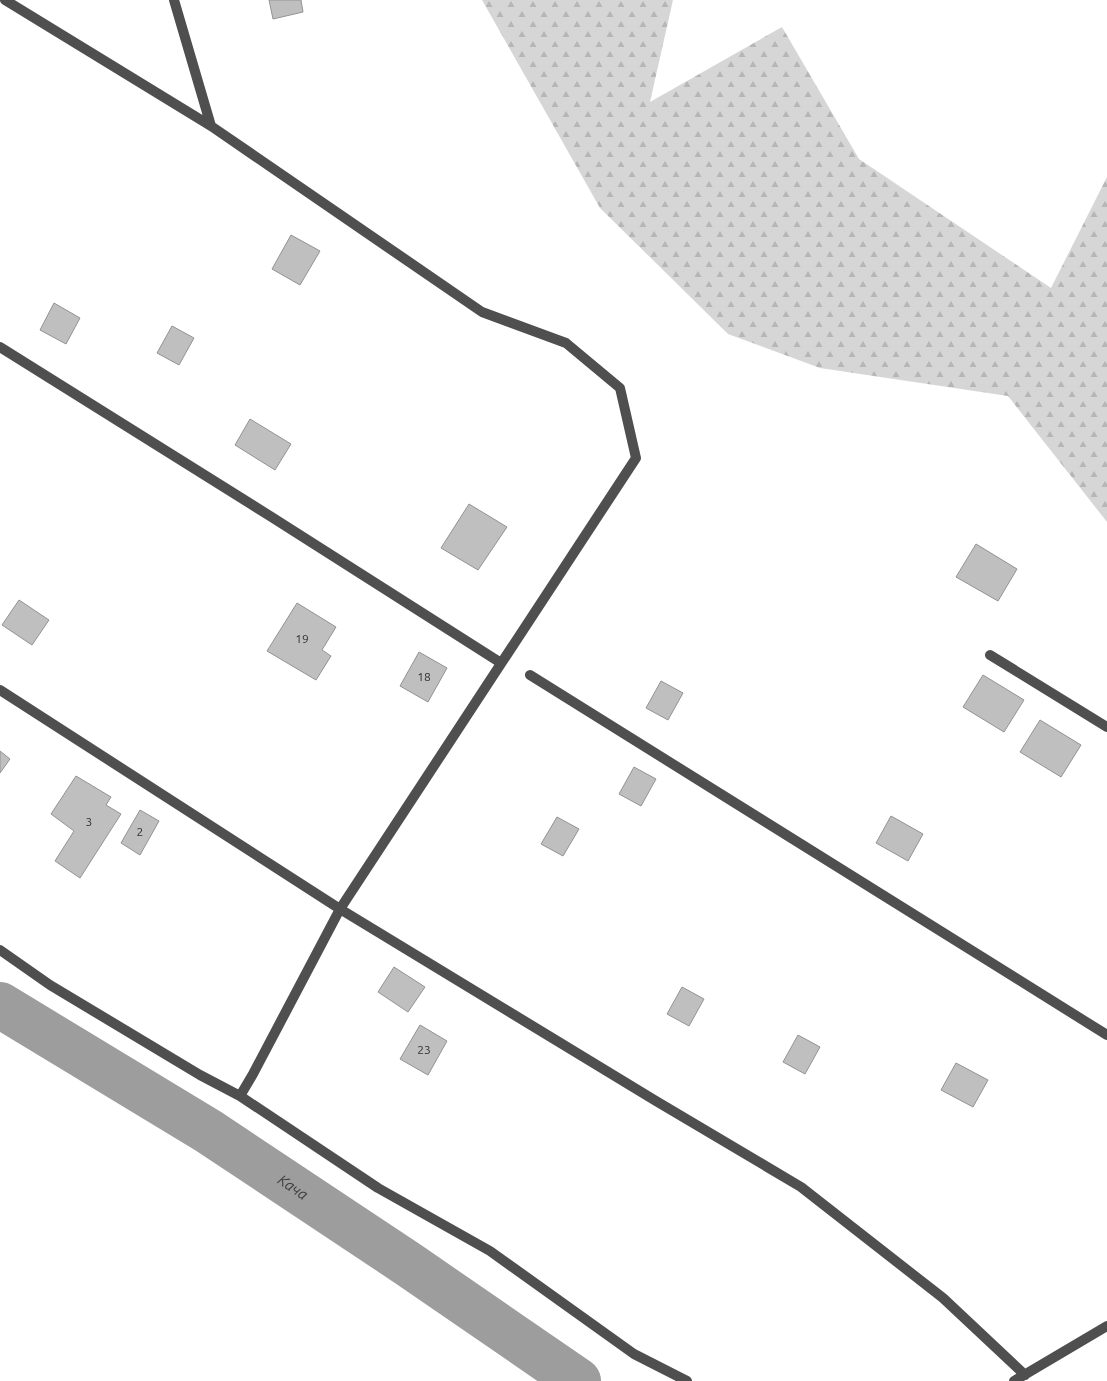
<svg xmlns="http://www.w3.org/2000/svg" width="1107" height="1381" font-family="Ubuntu,sans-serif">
<defs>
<pattern id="forest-firs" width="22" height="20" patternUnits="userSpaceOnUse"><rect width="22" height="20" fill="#d6d6d6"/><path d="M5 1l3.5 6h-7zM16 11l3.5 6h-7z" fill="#b6b6b6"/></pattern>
</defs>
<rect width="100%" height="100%" fill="#fff"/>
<path fill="url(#forest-firs)" d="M482,0H673L650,102L782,27L859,159L1051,288L1107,177V522L1008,396L820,368L728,334L600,208Z"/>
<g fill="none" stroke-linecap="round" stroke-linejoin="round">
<path stroke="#9d9d9d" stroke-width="46" id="s1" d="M0,1005L208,1131L408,1264L578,1381"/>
</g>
<path fill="#bfbfbf" stroke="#939393" d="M269,0H301L303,12L273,19Z
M291,235L320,251L300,285L272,269Z
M54,303L80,318L66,344L40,330Z
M172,326L194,338L179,365L157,353Z
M250,419L291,444L275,470L235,445Z
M469,504L507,527L478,570L441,548Z
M976,544L1017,569L998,601L956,577Z
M19,600L49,620L32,645L2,625Z
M297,603L336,627L322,650L331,656L316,680L267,651Z
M419,652L447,668L428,702L400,686Z
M983,675L1024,700L1004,732L963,707Z
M661,681L683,693L668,720L646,708Z
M1040,720L1081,745L1061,777L1020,752Z
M0,751L10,759L0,773Z
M634,767L656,779L641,806L619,794Z
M76,776L111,797L106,805L121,814L80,878L55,861L74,831L51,814Z
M140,810L159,821L140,855L121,843Z
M891,816L923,834L908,861L876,843Z
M557,817L579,829L563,856L541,844Z
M394,967L425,987L408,1012L378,992Z
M682,987L704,999L689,1026L667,1014Z
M420,1025L447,1041L428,1075L400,1059Z
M798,1035L820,1047L805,1074L783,1062Z
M956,1063L988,1080L973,1107L941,1090Z"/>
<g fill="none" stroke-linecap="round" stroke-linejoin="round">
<path stroke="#4f4f4f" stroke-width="10" d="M5,0L211,126L482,312L566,343L620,388L636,458L340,909L253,1074L240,1096
M174,0L211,126
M0,347L270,516L501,663
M990,655L1107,727
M530,675L1107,1035
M0,690L340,909L656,1101L801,1187L943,1298L1025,1375
M0,950L50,985L200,1075L240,1096L378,1188L490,1251L634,1354L687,1381
M1014,1381L1107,1326"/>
</g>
<g text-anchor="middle" stroke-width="4" stroke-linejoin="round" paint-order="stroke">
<g font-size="12" fill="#303030">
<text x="302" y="643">19</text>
<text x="424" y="681">18</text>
<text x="89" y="826">3</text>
<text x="140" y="836">2</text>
<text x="424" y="1054">23</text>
</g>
<g font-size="15" font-style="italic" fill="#3e3e3e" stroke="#fff">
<text dy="5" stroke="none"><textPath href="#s1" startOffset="345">Кача</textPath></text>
</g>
</g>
</svg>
